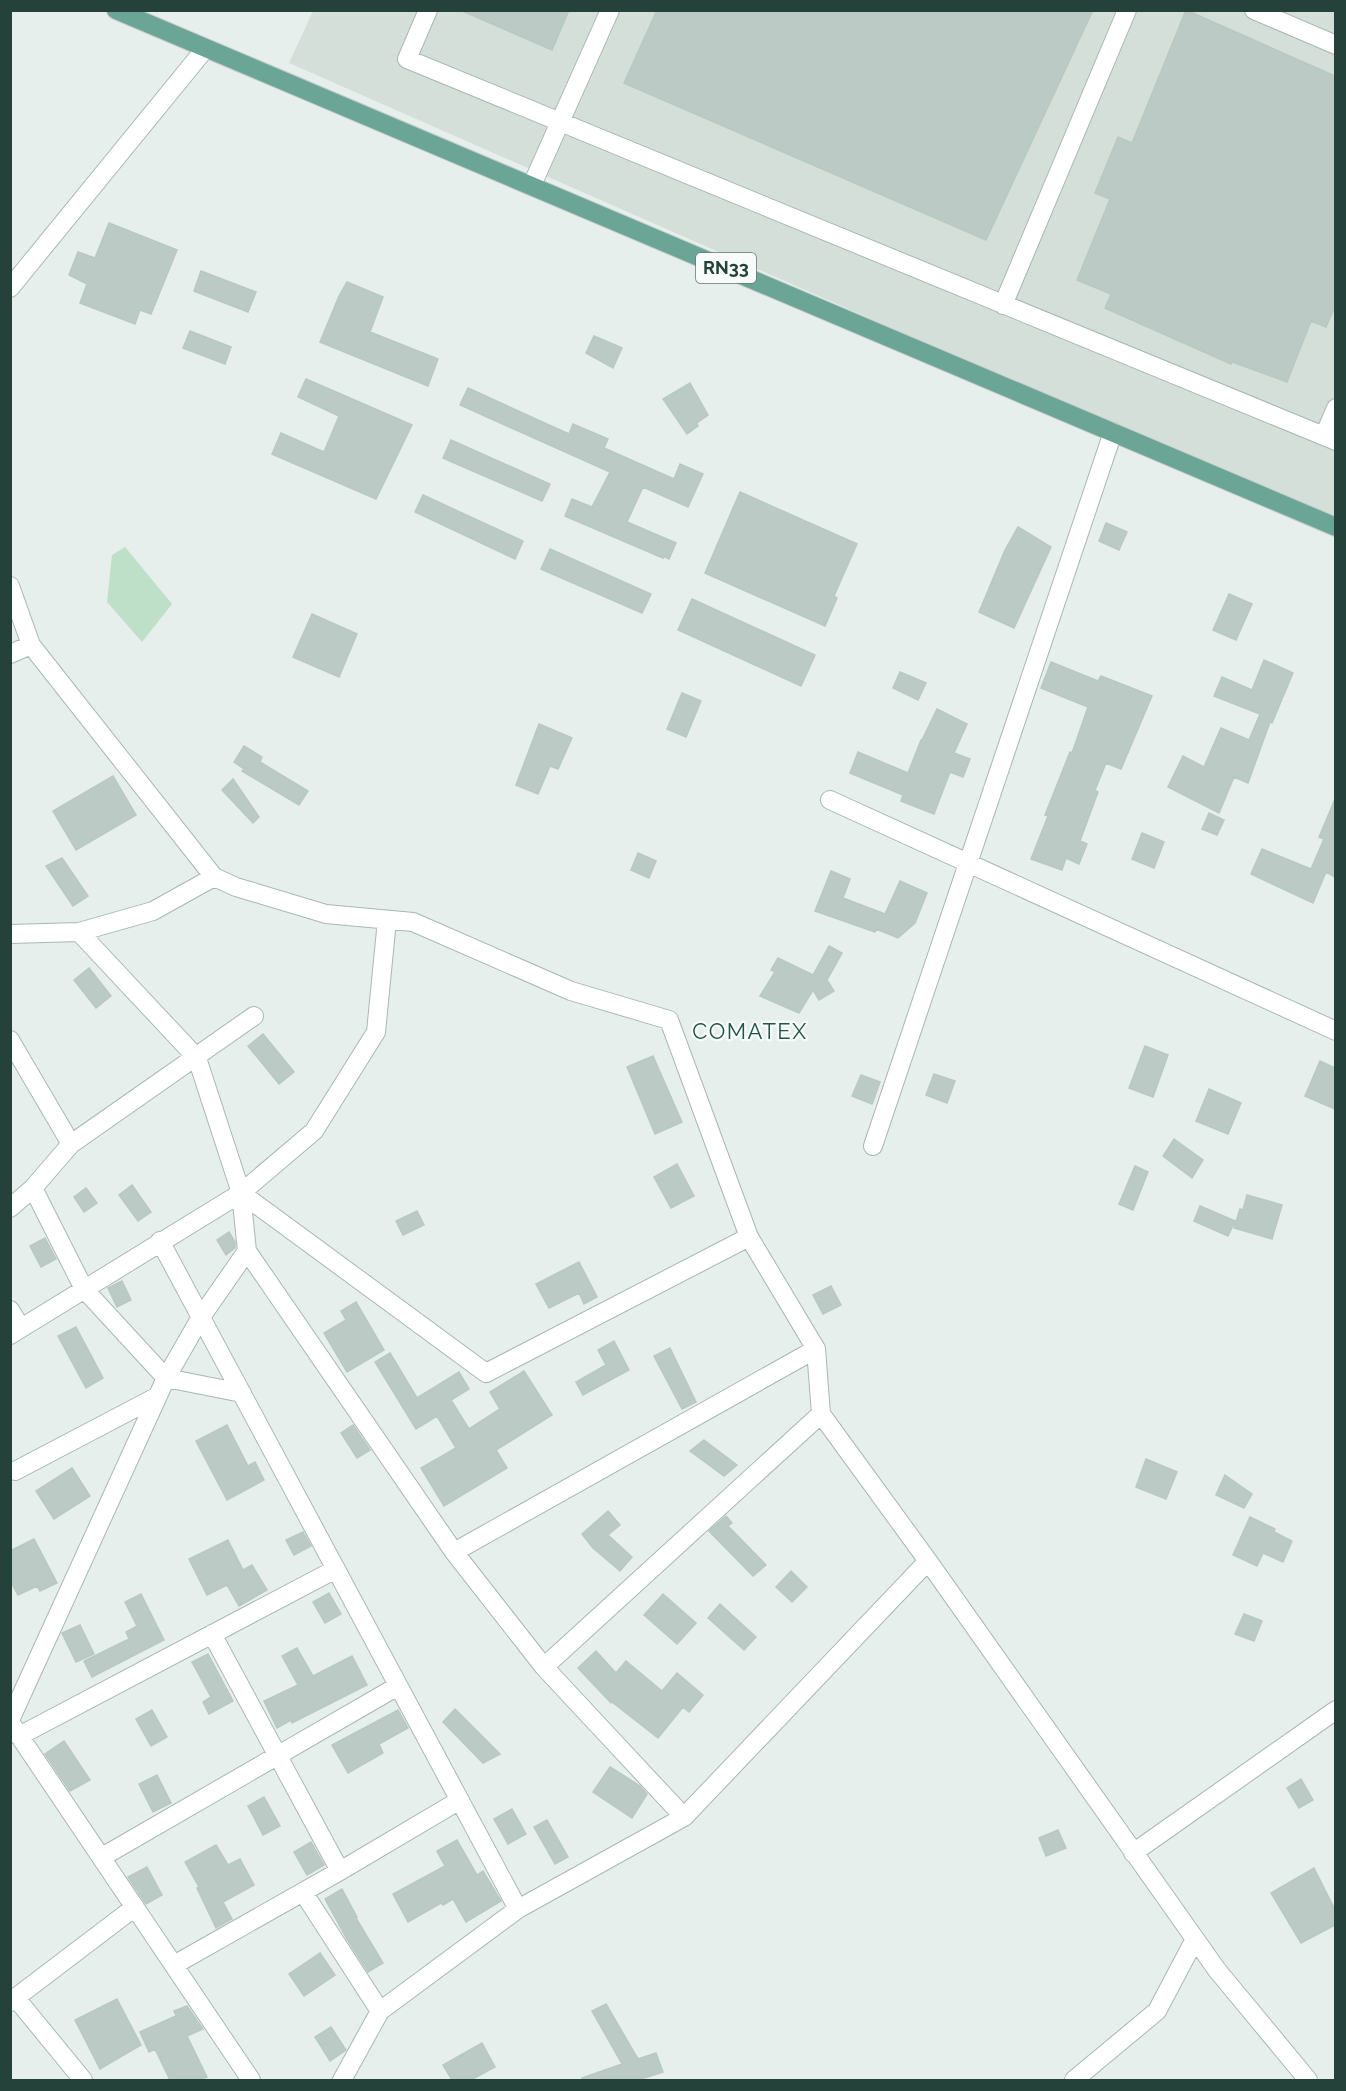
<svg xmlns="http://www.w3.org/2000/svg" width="1346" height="2091" font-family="Raleway,sans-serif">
<rect width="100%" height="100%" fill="#e6efeb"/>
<path fill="#d4dfda" d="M313,11H1335V519L955,356L289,63Z"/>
<path fill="#bfe0c8" d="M125,547L172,604L142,642L107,602L112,555Z"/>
<path fill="#bbcac4" stroke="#b8c9c2" stroke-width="1.5" d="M460,10H569L552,50Z
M657,10H1093L986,240L624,83Z
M1186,10L1335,76V306L1326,327L1311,321L1287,382L1232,362L1231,364L1105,308L1111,294L1077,280L1110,199L1095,193L1118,137L1132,143Z
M109,223L177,250L151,314L140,310L135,324L80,303L87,284L69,275L78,252L95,258Z
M201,271L256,292L248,312L194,291Z
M347,282L383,297L370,332L438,359L428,386L320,342L339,296Z
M190,331L231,347L225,364L183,348Z
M594,336L622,348L613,368L586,353Z
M306,379L412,425L376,499L272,454L281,433L324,452L339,416L298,397Z
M690,383L708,415L697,423L698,426L687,434L663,399Z
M468,388L569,434L573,424L608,439L604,448L674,479L680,464L703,474L688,507L643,487L627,522L676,543L669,559L663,556V558L565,516L572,499L592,507L610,472L460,405Z
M451,440L550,484L542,501L443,458Z
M740,492L857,544L834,596L837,598L825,626L705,573Z
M423,495L523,541L515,559L415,512Z
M1106,523L1127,532L1119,550L1099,541Z
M1018,527L1051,547L1014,628L979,612L1005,550Z
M550,549L651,594L642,613L541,569Z
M1229,594L1252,604L1236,640L1213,630Z
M692,599L815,655L801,686L678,630Z
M312,614L357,634L339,677L293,657Z
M1264,660L1293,673L1272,723L1270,722L1248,783L1234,777L1219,813L1168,787L1183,756L1204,767L1221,728L1249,740L1260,714L1214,696L1222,677L1252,690Z
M1051,662L1098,681L1101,676L1152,696L1121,769L1106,763L1095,790L1098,792L1080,841L1087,844L1079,864L1066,858L1062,870L1031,859L1048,816L1045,815L1070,752L1072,753L1088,707L1041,688Z
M900,672L926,683L918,700L893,688Z
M682,693L701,701L686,737L667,729Z
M937,709L967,724L954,753L970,759L963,777L950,772L934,814L901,801L903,795L850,773L858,752L908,773L921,740H922Z
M539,724L572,738L558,769L550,766L538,794L516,785Z
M244,746L262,757L260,762L308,791L299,805L242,771L244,769L234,762Z
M113,776L136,815L76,850L53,811Z
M233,779L259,817L253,823L222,790Z
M1335,799V877L1326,872L1313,903L1251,874L1262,849L1311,869L1324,839L1319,837Z
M1209,813L1224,820L1217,835L1202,829Z
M1142,833L1164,842L1154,868L1132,859Z
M638,853L656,861L649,878L631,870Z
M62,858L88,896L73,906L46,866Z
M831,871L850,879L843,898L885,914L900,881L927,893L915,923L898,938L876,929L875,932L815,911Z
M829,946L842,953L827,980L834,991L819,1000L813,990L799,1013L760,996L775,972L771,970L778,958L813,975Z
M89,968L111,996L96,1008L74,980Z
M263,1034L294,1072L279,1084L248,1046Z
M1145,1046L1168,1055L1153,1097L1129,1088Z
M653,1056L682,1122L655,1134L627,1067Z
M1320,1061L1335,1068V1109L1305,1096Z
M934,1074L955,1081L947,1103L926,1095Z
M861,1075L880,1082L872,1104L852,1096Z
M1209,1089L1241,1103L1228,1134L1196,1121Z
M1174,1139L1203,1160L1192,1178L1163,1156Z
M677,1164L694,1196L671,1208L654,1177Z
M1135,1166L1148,1172L1133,1210L1119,1204Z
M132,1185L151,1212L138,1221L119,1195Z
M86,1188L97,1203L84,1212L74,1197Z
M1247,1195L1282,1205L1272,1239L1234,1228L1240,1209L1243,1210Z
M1200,1206L1235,1221L1228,1236L1194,1221Z
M417,1211L424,1225L403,1235L396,1221Z
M229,1232L235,1242V1248L226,1255L217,1240Z
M45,1238L56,1259L41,1267L30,1246Z
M579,1262L597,1297L584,1304L579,1293L549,1308L536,1284Z
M122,1281L131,1300L117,1307L108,1288Z
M831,1286L841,1305L823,1314L813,1295Z
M356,1302L384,1350L347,1372L324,1333L346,1320L341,1311Z
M76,1327L103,1378L86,1388L58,1336Z
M614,1341L629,1370L583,1395L576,1382L606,1365L598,1350Z
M670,1348L696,1402L682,1409L654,1356Z
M390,1353L417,1398L459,1372L469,1389L451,1400L469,1429L500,1409L490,1392L524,1371L552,1415L496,1450L507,1468L444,1506L421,1468L456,1448L437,1416L416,1429L375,1362Z
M227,1425L248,1466L255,1462L264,1480L227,1500L196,1441Z
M353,1425L370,1450L357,1458L341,1433Z
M704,1440L737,1465L724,1476L690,1451Z
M1146,1459L1177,1472L1166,1499L1136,1487Z
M72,1468L90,1496L54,1519L36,1491Z
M1225,1475L1252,1494L1244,1508L1216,1495Z
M608,1511L620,1525L608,1535L632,1557L620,1571L593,1548L582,1534Z
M726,1516L732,1523L728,1526L766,1565L753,1576L709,1531Z
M1250,1517L1275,1529L1274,1532L1292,1541L1283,1562L1263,1553L1257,1566L1233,1555Z
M303,1532L311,1546L294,1555L286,1540Z
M34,1539L57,1583L40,1591L37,1586L18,1595L10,1580V1551Z
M228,1540L243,1570L252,1565L267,1590L239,1606L227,1585L207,1595L189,1559Z
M791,1571L807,1587L792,1602L776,1587Z
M329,1593L341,1614L325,1623L313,1602Z
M141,1594L164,1640L92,1677L84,1661L129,1639L126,1632L137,1626L125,1602Z
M663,1594L696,1623L677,1644L644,1615Z
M720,1604L756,1637L744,1650L708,1618Z
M1244,1614L1262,1621L1254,1641L1235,1634Z
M80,1625L94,1654L76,1662L62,1633Z
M297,1648L313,1676L352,1656L367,1685L292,1723L291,1720L277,1728L264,1701L298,1685L282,1656Z
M596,1651L616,1673L626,1661L662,1691L677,1673L703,1695L689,1712L683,1707L658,1738L612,1702L611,1703L578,1668Z
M208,1654L233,1701L209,1714L203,1702L211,1697L192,1662Z
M455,1709L500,1754L483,1763L443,1722Z
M152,1710L167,1737L151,1746L136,1719Z
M398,1710L408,1728L379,1744L383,1753L348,1773L332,1745Z
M64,1741L90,1780L70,1791L45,1754Z
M610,1767L640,1786L647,1794L632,1818L593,1792Z
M157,1775L171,1803L153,1812L139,1784Z
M1301,1779L1313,1800L1299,1808L1287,1788Z
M264,1797L280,1826L263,1835L248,1806Z
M512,1809L526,1834L508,1844L494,1819Z
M547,1820L568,1857L555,1864L534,1827Z
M1058,1830L1066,1848L1046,1856L1039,1838Z
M457,1840L477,1875L483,1871L501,1901L466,1922L453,1899L443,1905L441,1903L408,1922L393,1894L445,1866L437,1851Z
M311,1842L324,1865L307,1875L294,1852Z
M216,1845L228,1865L240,1859L254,1885L223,1902L232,1919L216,1928L197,1888L199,1887L185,1862Z
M147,1867L162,1895L146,1904L128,1877Z
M1314,1868L1335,1910V1925L1301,1943L1271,1893Z
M342,1889L357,1917L356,1918L383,1963L368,1972L347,1939L325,1899Z
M320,1953L335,1975L304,1996L289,1974Z
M117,1999L141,2045L100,2069L75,2020Z
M606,2004L638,2059L656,2053L663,2072L638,2080H582V2078L622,2064L592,2011Z
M187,2006L203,2029L187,2036L207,2077L199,2080H170L155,2049L149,2052L140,2032L176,2016L174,2011Z
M331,2027L346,2050L330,2061L315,2037Z
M482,2043L495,2067L471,2080H452L443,2065Z"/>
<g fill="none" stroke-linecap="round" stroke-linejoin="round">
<defs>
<path id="minor" d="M428,10L407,59L1336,441
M1254,10L1336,45
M532,185L610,10
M10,288L205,49
M1003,305L1127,10
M1324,436L1336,408
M10,586L31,645L214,877L236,887L326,914L413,922L571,991L669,1020L749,1237L816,1349L821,1414L928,1561L1217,1970L1308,2080
M10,654L31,645
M830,800L1336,1031
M79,932L197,1058L241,1193L247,1251L454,1552L544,1667L684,1817
M10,934L79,932L153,911L214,877
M10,1040L71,1144
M873,1146L1113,432
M33,1188L84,1289L166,1378L242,1393
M241,1193L486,1373L749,1237
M10,1208L33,1188L71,1144L254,1016
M160,1241L518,1909
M10,1310L21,1328
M10,1335L241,1193L314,1131L376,1032L387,920
M15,1471L158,1396
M454,1552L816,1349
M212,1634L340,1871
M544,1667L821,1414
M10,1720L166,1378L201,1317L247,1251
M10,1722L251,2080
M19,1736L336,1569
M1133,1853L1336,1710
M102,1857L398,1686
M303,1892L380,2011
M174,1965L340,1871L460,1800
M15,1997L83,2080
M10,2002L135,1907
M342,2080L380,2011L518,1909L684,1817L928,1561
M1074,2080L1157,2011L1195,1939"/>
<path id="major" d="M116,10L1336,527"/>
</defs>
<use href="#minor" stroke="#a8b8b2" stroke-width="20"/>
<use href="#major" stroke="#c2cac8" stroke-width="20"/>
<use href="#minor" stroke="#fff" stroke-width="18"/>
<use href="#major" stroke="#6aa596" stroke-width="18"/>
</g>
<g text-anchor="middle" stroke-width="4.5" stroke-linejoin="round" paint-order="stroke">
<rect fill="#f7fbf9" stroke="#637a73" stroke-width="1.5" x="696" y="253" width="60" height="30" rx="4.5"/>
<g font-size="18" font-weight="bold" fill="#24423a">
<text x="726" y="274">RN33</text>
</g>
<g font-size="22" letter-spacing="1.5" fill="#1f5548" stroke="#f7fbf9">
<text x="750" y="1039">COMATEX</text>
</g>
</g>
<rect width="1346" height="2091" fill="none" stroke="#24423a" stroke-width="24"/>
</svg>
